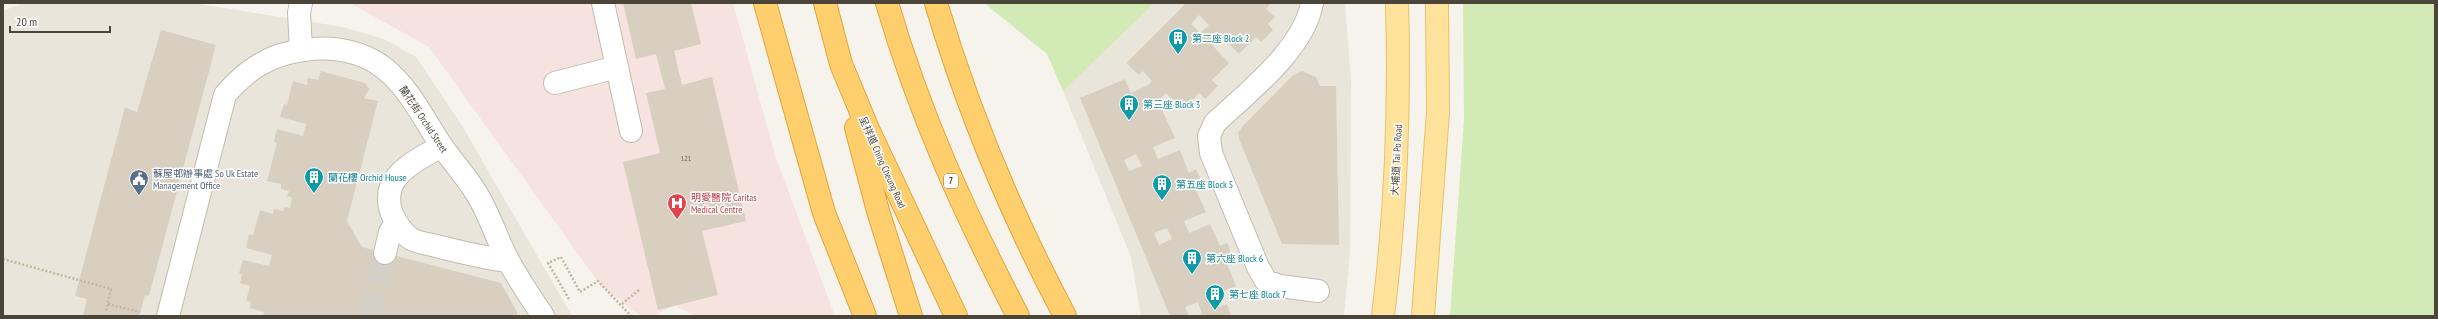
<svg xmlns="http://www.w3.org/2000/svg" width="2438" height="319" font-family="'PT Sans Narrow','Noto Sans TC',sans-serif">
<rect width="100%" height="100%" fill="#f6f3ec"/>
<path fill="#eae5da" d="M22,3H193L343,27L384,39L416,57L464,129L572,316H3V11Z
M1155,3H1345L1351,79L1350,254L1344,316H1141L1131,257L1063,91Z"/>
<path fill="#f6e3e0" d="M350,3H733L775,155L835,316H696L674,305L654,316H641L601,286L429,47Z"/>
<path fill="#d2eab5" d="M984,3H1155L1063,91L1047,54Z
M1463,3H2435V316H1450L1464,120Z"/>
<path fill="#d8cfc1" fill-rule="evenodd" d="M623,3H691L701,44L674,51L682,85L712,77L746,221L702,231L718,295L658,310L623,162L660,153L646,93L665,89L656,54L636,59Z
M1186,3H1271L1266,9L1275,17L1268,24L1273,30L1261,42L1256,37L1239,54L1222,37L1213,46L1229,63L1212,80L1218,86L1205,99L1199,93L1182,110L1166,93L1158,101L1175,138L1153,147L1158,159L1180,150L1189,173L1196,169L1204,187L1196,190L1206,212L1184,221L1189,233L1210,224L1220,246L1227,243L1234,261L1227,264L1236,286L1215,295L1219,307L1227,304L1231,316H1197L1202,314L1198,302L1185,307L1189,316H1170L1080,98L1125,79L1131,93L1148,85L1152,81L1143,71L1139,75L1126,63ZM1199,15L1209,25L1200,33L1191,24ZM1136,154L1142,166L1129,171L1124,160ZM1167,228L1172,239L1159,245L1154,233Z
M161,30L216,45L149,296L145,295L139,316H83L87,299L75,296L125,107L137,112Z
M321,71L365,83L369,89L364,98L378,101L347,221L362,247L501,283L517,312V316H263L264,312L250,308L251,302L246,301L250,286L240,283L242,274L239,273L243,260L269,266L272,255L246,248L249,234L253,235L260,210L273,214L274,209L283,211L285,207L290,208L292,198L287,196L289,191L281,189V184L267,181L277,143L274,142L277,129L303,136L306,124L280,117L284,104L287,105L293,81L307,85L308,78L318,80Z
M1302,71L1316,77L1320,86H1336L1339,245L1282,244L1239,139L1238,133L1242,127L1292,76Z"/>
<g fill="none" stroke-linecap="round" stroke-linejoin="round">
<path stroke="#d4d0c8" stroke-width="22" stroke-dasharray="22 11" stroke-linecap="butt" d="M371,316L385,253"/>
<defs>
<path id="minor" d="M603,3L631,131
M1312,3C1304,49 1248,92 1215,123L1209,136L1211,153L1258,267L1266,281L1280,286L1318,291
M301,50L299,13L301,3
M555,83L617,67
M442,146C415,161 378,177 392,214C396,223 404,235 413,240C420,243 429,244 436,246C460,252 484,258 508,261
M385,253L390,232L396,223
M168,316L225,95C246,70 270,54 304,50C331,46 361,50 384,68C410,89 423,118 441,145C452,161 465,175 475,191C489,212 496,238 508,260C518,279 531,298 543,316"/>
<path id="major" d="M1383,316C1396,212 1400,108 1397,3
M1423,316L1438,112L1437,3"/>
<path id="highway" d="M765,3L824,213L865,316
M825,3L841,64L868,129L956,316
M887,3C920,116 964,212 1018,316
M936,3C968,111 1012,216 1065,316
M856,128L878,211L911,316"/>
</defs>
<use href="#minor" stroke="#c2bbae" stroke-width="24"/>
<use href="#major" stroke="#e6c16a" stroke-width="24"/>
<use href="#highway" stroke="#e0a43c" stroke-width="24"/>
<path stroke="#c4b79f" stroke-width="2.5" stroke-dasharray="2 2" stroke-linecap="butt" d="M3,259L111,289L106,311
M569,299L548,263L561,257L580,292L598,281L631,316
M108,304L140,312
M622,304L640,289"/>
<use href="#minor" stroke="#fff" stroke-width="22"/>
<use href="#major" stroke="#ffe39c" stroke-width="22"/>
<use href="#highway" stroke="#ffcf6e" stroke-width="22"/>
</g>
<defs>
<symbol id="building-pin" viewBox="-11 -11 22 30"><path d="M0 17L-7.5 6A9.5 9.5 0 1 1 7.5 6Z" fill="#0f9aa8" stroke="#fff"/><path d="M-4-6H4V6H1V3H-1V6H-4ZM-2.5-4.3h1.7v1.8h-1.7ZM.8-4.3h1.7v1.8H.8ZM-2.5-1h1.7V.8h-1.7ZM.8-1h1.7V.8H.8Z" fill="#fff"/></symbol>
<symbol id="civic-pin" viewBox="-11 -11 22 30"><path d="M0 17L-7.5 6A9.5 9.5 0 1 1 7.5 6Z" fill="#5c6f8a" stroke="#fff"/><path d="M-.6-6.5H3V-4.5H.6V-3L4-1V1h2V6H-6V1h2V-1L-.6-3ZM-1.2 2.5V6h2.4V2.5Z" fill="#fff"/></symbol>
<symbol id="hospital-pin" viewBox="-11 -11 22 30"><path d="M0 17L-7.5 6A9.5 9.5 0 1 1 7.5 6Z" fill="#e0444e" stroke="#fff"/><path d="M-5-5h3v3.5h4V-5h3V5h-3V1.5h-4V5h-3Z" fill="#fff"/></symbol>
</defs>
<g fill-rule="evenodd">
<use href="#building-pin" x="1167" y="27" width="22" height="30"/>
<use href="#building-pin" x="1118" y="93" width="22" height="30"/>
<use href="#building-pin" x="303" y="166" width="22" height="30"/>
<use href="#civic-pin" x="128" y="168" width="22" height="30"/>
<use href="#building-pin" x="1151" y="173" width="22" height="30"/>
<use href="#hospital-pin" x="666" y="192" width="22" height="30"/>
<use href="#building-pin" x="1181" y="247" width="22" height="30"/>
<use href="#building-pin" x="1204" y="283" width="22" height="30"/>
</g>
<g text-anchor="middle" stroke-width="3" stroke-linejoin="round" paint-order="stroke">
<g font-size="8" fill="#6e675b">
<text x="686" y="161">121</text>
</g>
<rect fill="#fff" stroke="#817c74" stroke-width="1" x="944" y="174" width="14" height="14" rx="3"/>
<g font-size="9" font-weight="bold" fill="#4b4439">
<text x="951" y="184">7</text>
</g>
<g font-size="10" fill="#0d838f" stroke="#fff" text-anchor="start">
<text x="1192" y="42">第二座 Block 2</text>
<text x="1143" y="108">第三座 Block 3</text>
<text x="328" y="181">蘭花樓 Orchid House</text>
<text x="1176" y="188">第五座 Block 5</text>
<text x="1206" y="262">第六座 Block 6</text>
<text x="1229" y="298">第七座 Block 7</text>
</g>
<g font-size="10" fill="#4b4439" stroke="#fff">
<text transform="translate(424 119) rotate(56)" y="4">蘭花街 Orchid Street</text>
<text transform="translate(1396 160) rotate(-87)" y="4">大埔道 Tai Po Road</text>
<text transform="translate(883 162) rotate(66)" y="4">呈祥道 Ching Cheung Road</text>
</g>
<g font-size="10" fill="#4e5e75" stroke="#fff" text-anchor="start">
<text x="153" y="177">蘇屋邨辦事處 So Uk Estate<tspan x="153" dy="12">Management Office</tspan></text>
</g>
<g font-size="10" fill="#be3a42" stroke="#fff" text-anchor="start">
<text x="691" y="201">明愛醫院 Caritas<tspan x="691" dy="12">Medical Centre</tspan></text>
</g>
</g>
<rect width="2438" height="319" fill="none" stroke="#4b4439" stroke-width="8"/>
<path d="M10 26v6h100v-6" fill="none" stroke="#4b4439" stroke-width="2"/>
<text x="16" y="26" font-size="12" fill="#4b4439" stroke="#ffffff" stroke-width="3" paint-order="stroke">20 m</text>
</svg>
